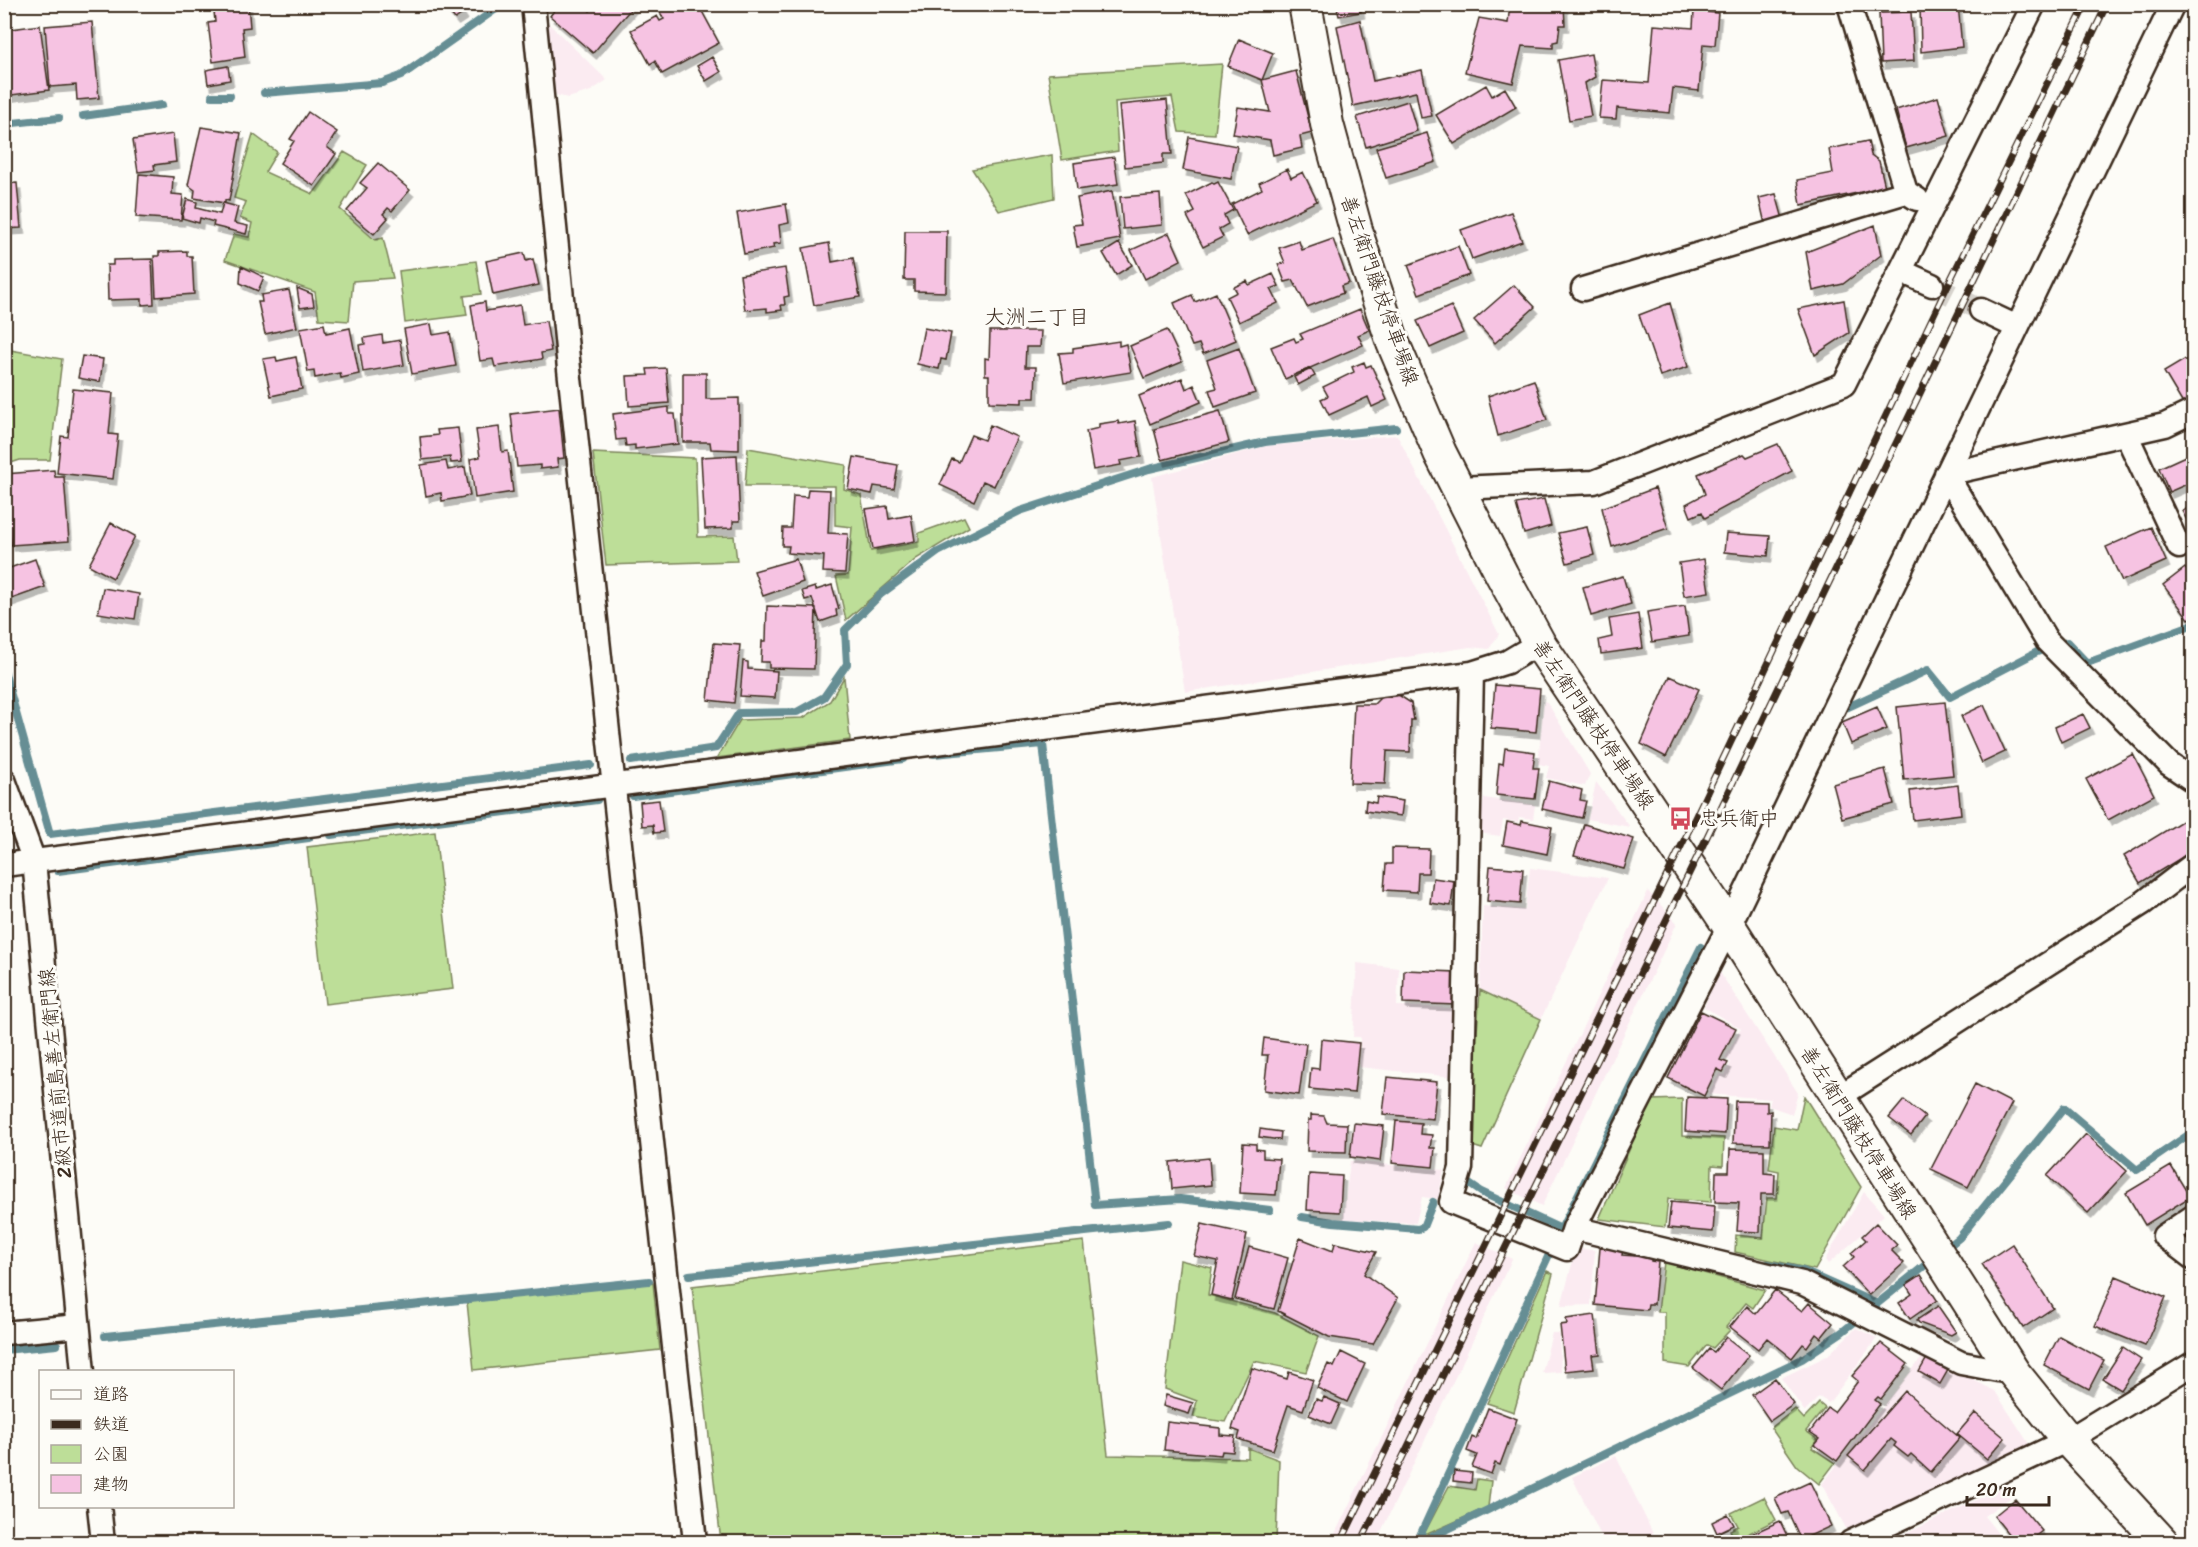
<svg xmlns="http://www.w3.org/2000/svg" width="2198" height="1547" font-family="Sriracha,'Klee One',sans-serif">
<defs>
<filter id="shadow"><feDropShadow dx="3.5" dy="6" stdDeviation="0" flood-color="#0004"/></filter>
</defs>
<rect width="100%" height="100%" fill="#fdfcf7"/>
<filter id="ink" filterUnits="userSpaceOnUse"><feTurbulence type="fractalNoise" baseFrequency=".0167" numOctaves="2"/><feDisplacementMap in="SourceGraphic" scale="12" xChannelSelector="R" yChannelSelector="G"/><feConvolveMatrix kernelMatrix="1 2 1 2 8 2 1 2 1" color-interpolation-filters="sRGB"/></filter>
<g filter="url(#ink)">
<path fill="#fbebf1" d="M546,21L607,80L591,91L568,98L556,95Z
M1397,435L1499,634L1489,649L1470,647L1185,692L1152,477L1266,446Z
M1544,701L1547,702L1590,774L1585,786L1546,778L1549,766L1538,764Z
M1596,782L1630,827L1588,819Z
M1484,798L1535,805L1533,819L1519,817L1518,822L1503,820L1500,836L1478,833Z
M1530,868L1608,878L1541,1019L1480,990L1483,906L1525,910Z
M1648,891L1677,923L1542,1206L1506,1188Z
M1357,963L1399,968L1397,1006L1456,1008L1453,1077L1359,1067L1360,1037H1353Z
M1719,971L1798,1093L1792,1114L1769,1106L1771,1099L1708,1094L1720,1073L1725,1075L1731,1062L1725,1058L1741,1029L1704,1007Z
M1350,1161L1444,1170L1438,1199L1422,1197L1416,1223L1343,1219Z
M1864,1192L1884,1215L1828,1264L1825,1260Z
M1476,1242L1512,1259L1376,1542H1331Z
M1576,1249L1595,1250L1591,1305L1561,1306Z
M1856,1328L1877,1338L1829,1403L1819,1397L1805,1412L1781,1378L1827,1356Z
M1552,1333H1559L1561,1372L1542,1373Z
M1924,1355L1995,1391L2029,1444L1848,1532L1822,1484Z
M1616,1456L1657,1542H1604L1572,1477Z
M2003,1487L2010,1498L1984,1516L2005,1542H1889Z"/>
<path fill="#bdde98" stroke="#7c845b" stroke-width="1.5" d="M1222,64L1215,134L1179,132L1172,97L1115,102L1118,151L1062,160L1048,74Z
M253,134L277,152L265,172L313,194L344,152L367,165L340,209L375,240L383,238L393,278L353,281L349,321L319,319L315,292L225,260L234,234L249,237L252,223L240,218L246,202L234,198Z
M1052,155L1054,198L999,211L972,169Z
M476,261L481,294L464,296L467,315L405,323L399,271Z
M5,349L62,359L50,460H20L5,465Z
M748,448L846,465L844,489L861,495L871,551L919,542V533L964,517L969,527L916,559L846,620L836,576L848,575L852,527L835,525V486H745Z
M593,453L695,458L698,537L734,536L737,561L606,565Z
M844,677L850,740L717,758L740,720L803,718L830,701Z
M435,832L453,989L325,1004L307,847Z
M1480,990L1541,1019L1482,1149L1469,1145Z
M1804,1096L1861,1187L1815,1270L1735,1252L1736,1235L1763,1238L1767,1198H1777L1779,1171L1769,1169L1774,1126L1797,1130Z
M1682,1099V1136L1724,1138L1723,1166L1712,1165L1711,1202L1668,1199L1665,1227L1599,1219L1651,1100Z
M1084,1241L1108,1455L1248,1458V1448L1279,1460L1276,1542H721L692,1286Z
M1180,1260L1212,1268L1208,1295L1275,1313L1319,1336L1306,1372L1254,1361L1225,1422L1193,1417L1197,1401L1165,1389Z
M1664,1262L1765,1290L1753,1308L1746,1303L1726,1327L1730,1330L1713,1348L1707,1345L1689,1367L1665,1363V1312H1658Z
M1547,1271L1553,1274L1514,1412L1487,1403Z
M653,1283L660,1350L474,1370L467,1302Z
M1819,1403L1825,1408L1806,1431L1818,1440L1812,1448L1835,1463L1819,1484L1797,1466L1771,1428L1795,1409L1804,1419Z
M1477,1479L1491,1481L1488,1507L1423,1536L1449,1486L1475,1490Z
M1764,1497L1776,1520L1735,1540L1730,1530L1738,1526L1731,1513Z"/>
<g fill="none" stroke-linecap="round" stroke-linejoin="round">
<path stroke="#668e94" stroke-width="8" d="M264,93L382,83L401,76L503,4
M212,96H230
M83,116L162,105
M4,124L59,118
M4,670L50,834L591,765
M1848,707L1928,670L1950,697L2037,652L2067,642L2087,663L2194,624
M934,754L1043,744L1095,1205L1180,1199L1270,1210
M631,761L716,748L739,713L797,712L824,697L847,664L845,630L881,594L938,552L1020,511L1149,469L1265,442L1396,428
M633,796L903,759
M331,835L597,800
M58,871L309,838
M1465,1181L1481,1192L1561,1229L1701,947
M1302,1217L1333,1222L1418,1229L1423,1227L1433,1202
M1944,1250L1959,1238L2064,1108L2137,1170L2194,1131
M1768,1264L1803,1271L1877,1304
M689,1275L1169,1223
M105,1336L649,1281
M4,1350L57,1345
M1417,1542L1553,1246
M1421,1542L1802,1359L1842,1332L1934,1258"/>
</g>
<path fill="#f6c3e2" stroke="#3b2a1e" stroke-width="1.5" filter="url(#shadow)" d="M230,4H248L250,27L242,28L245,57L213,62L208,23L215,22L214,11L231,8Z
M443,4H458L464,13L455,19Z
M559,4H586L584,6L590,11L596,4H635L593,53L550,16Z
M666,4H698L719,43L662,74L655,61L650,64L631,30L657,16L660,21L664,19L658,9Z
M1336,4H1360L1361,12L1339,16Z
M1510,4H1564L1565,25H1560L1558,41L1553,42V48L1522,46L1513,83L1465,72L1479,18L1508,23Z
M1920,4H1958L1962,47L1921,52Z
M1694,11L1718,13L1715,45L1703,44L1699,91L1673,88L1670,113L1617,108L1616,119L1599,118L1603,80L1649,83L1654,25L1693,28Z
M1911,12L1914,61L1881,63L1879,13Z
M1360,20L1373,81L1422,70L1432,116L1421,118L1416,92L1353,106L1337,26Z
M92,22L99,98L77,100L76,85L50,87L45,26Z
M40,25L49,90L4,96V30Z
M1239,39L1273,53L1262,80L1228,66Z
M1591,54L1595,77L1585,83L1591,116L1569,120L1558,60Z
M712,57L721,72L706,81L697,66Z
M228,66L230,80L208,84L206,70Z
M1296,71L1312,133L1300,136L1302,148L1273,155L1270,140L1233,134L1238,107L1270,112L1262,80Z
M1486,85L1492,96L1505,88L1516,107L1454,144L1436,115Z
M1938,97L1949,136L1906,148L1896,110Z
M1167,100L1172,154H1163V163L1125,167L1119,105Z
M1408,101L1417,131L1366,147L1357,117Z
M308,112L337,132L327,147L336,154L314,186L280,163L294,141L290,139Z
M201,127L241,133L229,201L225,200V203L194,198L195,190L188,185Z
M1427,133L1436,162L1386,178L1376,148Z
M173,134L176,162L154,165L155,170L138,172L133,140Z
M1189,137L1237,146L1231,179L1183,170Z
M1868,141L1871,155L1879,161L1885,187L1801,205L1797,180L1833,173L1829,149Z
M1114,157L1118,184L1077,190L1074,163Z
M378,163L410,190L392,211L388,208L383,214L388,218L374,234L347,211L367,188L360,183Z
M1287,169L1291,178L1303,172L1317,201L1247,235L1232,204L1262,189L1259,183Z
M139,174L173,177L172,194L183,195L181,220L136,217Z
M1212,182L1214,184L1218,182L1233,210L1224,215L1228,224L1219,229L1223,237L1203,247L1187,216L1195,212L1186,195Z
M17,183L21,228L4,229V184Z
M1112,191L1120,239L1077,247L1073,225L1082,224L1077,198Z
M1160,194L1162,225L1123,229L1120,197Z
M1776,194L1783,219L1765,224L1759,198Z
M187,199L197,202L196,208L220,214L223,203L238,207L234,223L248,226L246,234L213,226L214,222L200,218L199,223L182,218Z
M786,204L789,223L779,225L781,243L773,244L774,248L744,254L737,213Z
M1511,212L1522,241L1472,259L1461,230Z
M1875,225L1881,255L1843,284L1813,291L1806,252Z
M905,231H947L946,292L914,291V280H904Z
M1169,233L1181,260L1145,279L1131,250Z
M1333,239L1349,283L1341,286L1343,293L1307,307L1293,280L1285,282L1278,264L1285,263L1279,248L1299,241L1302,250Z
M829,243L832,262L853,258L860,297L814,305L803,248Z
M1119,243L1132,265L1116,275L1103,253Z
M1458,246L1469,275L1419,294L1408,265Z
M187,251V256H192L194,294L156,297L154,256H159V252Z
M524,253L526,261L533,259L539,285L493,295L486,261Z
M152,259L154,304L142,305V299L108,300L107,265H113V260Z
M241,266L264,277L258,291L240,283Z
M785,268L789,296L784,297L785,305H781L782,310L767,312V308L745,310L740,275Z
M1273,274L1279,286L1271,289L1278,303L1239,322L1227,297L1237,292L1234,287L1247,281L1249,285Z
M1514,285L1535,307L1495,343L1474,320Z
M297,288L312,294L314,306L300,308Z
M289,290L297,327L265,334L258,302H262L261,295Z
M1216,293L1236,340L1203,354L1199,344L1192,346L1174,303L1192,295L1195,302Z
M1844,300L1849,333L1815,355L1798,309Z
M485,302L486,311L520,305L523,325L546,321L551,351L541,353L542,359L495,367L493,359L480,361L471,305Z
M1670,303L1688,367L1660,376L1639,315Z
M1451,306L1463,333L1430,348L1417,321Z
M1360,309L1369,330L1358,335L1363,345L1285,379L1271,347L1294,338L1296,342L1303,339L1300,334Z
M324,324L326,333L350,328L359,374L341,378L340,373L315,378L314,371L308,372L300,328Z
M431,324L433,335L450,332L456,366L412,374L404,329Z
M924,328L951,333L946,360L941,359L939,369L917,364Z
M1167,330L1182,362L1144,378L1130,346Z
M990,331H1041L1040,347H1026L1025,367H1036L1035,398H1022V403L989,402V375H985V358L989,359Z
M382,335L383,343L400,340L404,365L363,372L359,345L365,344L364,338Z
M1119,341V346L1126,344L1131,372L1064,383L1059,353L1073,352V348Z
M1239,348L1255,393L1215,407L1209,390L1217,388L1207,360Z
M2194,354V398L2183,404L2164,372Z
M82,356L103,359L100,382L78,378Z
M276,357L277,361L296,357L302,389L271,396L263,359Z
M1364,362L1366,367L1371,365L1387,400L1372,407L1368,397L1329,415L1321,399L1328,396L1323,387L1354,372L1352,367Z
M666,368L669,403L629,406L627,376L648,375L647,369Z
M1311,369L1315,376L1298,385L1294,377Z
M683,373H706V399L739,398V450L711,449L710,442H683Z
M1182,378L1186,389L1194,385L1201,402L1150,424L1139,396Z
M1534,380L1547,420L1498,436L1488,396Z
M73,389L113,393L109,434L118,435L113,479L57,473L61,436L68,437Z
M669,407V414H675L678,444L635,449V445L626,446L625,439L616,440L613,414Z
M559,408L564,458L557,459L558,467L540,469V465L517,467L511,414Z
M1220,411L1229,442L1162,460L1154,429Z
M1118,421L1119,424L1135,421L1141,457L1120,461L1121,465L1093,470L1086,431L1099,428V424Z
M990,425L1017,437L994,486L983,481L974,501L940,485L952,459L959,462L971,435L984,440Z
M499,427L502,452L508,451L513,492L475,498L470,459L480,457L476,430Z
M458,428L462,462L451,463L450,457L422,460L420,437L438,435L437,430Z
M1778,444L1792,471L1705,518L1702,512L1691,517L1686,504L1705,494L1698,474L1744,454L1747,457Z
M2194,452V481L2169,492L2159,468Z
M737,455L740,521H733V528L705,529L701,457Z
M854,457L898,465L894,489L874,486L872,494L848,489Z
M446,461L448,470L465,467L470,496L442,501L441,493L426,496L421,465Z
M54,470L55,477H64L69,541L11,545L5,474Z
M1655,488L1668,528L1612,547L1602,508Z
M808,489L830,490L828,533L848,534L845,573L823,572L824,556L788,553L789,546H782L783,528H791L793,496L807,497Z
M1544,499L1551,526L1524,534L1516,504Z
M2194,505V533L2182,511Z
M887,506L889,519L911,515L915,541L873,549L866,509Z
M111,523L135,536L113,578L89,565Z
M1587,527L1594,555L1567,563L1558,533Z
M2151,527L2166,561L2122,581L2106,547Z
M1726,533L1770,536L1768,556L1724,552Z
M35,559L45,587L6,601L4,570Z
M796,559L803,582L763,596L754,571Z
M1704,559L1709,592L1684,596L1679,563Z
M2185,568L2194,579V616L2189,619L2163,585Z
M1623,576L1631,604L1591,616L1583,587Z
M832,585L839,609L836,610L837,616L820,622L812,598L805,600L802,591L815,587L816,590Z
M103,588L139,594L135,619L98,613Z
M767,606L816,608L814,669L769,668V662H761L762,641H766Z
M1685,606L1689,636L1652,642L1647,612Z
M1638,614L1643,648L1601,654L1599,640L1612,637L1609,619Z
M714,643L740,645L734,703L708,700Z
M743,661L748,662V669L777,671L775,698L740,696Z
M1670,676L1699,689L1666,757L1641,744Z
M1495,685L1540,689L1536,732L1491,728Z
M1397,694L1411,703L1414,720H1411L1410,752L1387,751L1385,784L1350,783L1354,704H1374L1381,697Z
M1945,702L1953,775L1904,780L1897,707Z
M1984,705L2005,752L1982,763L1961,716Z
M1877,707L1887,729L1851,744L1842,722Z
M2083,714L2090,728L2061,742L2055,727Z
M1505,748L1535,752L1533,768H1539L1535,799L1496,795L1499,763L1503,764Z
M2133,754L2154,795L2108,820L2086,779Z
M1885,769L1894,804L1842,818L1833,784Z
M1549,781L1582,790L1580,800L1586,801L1582,818L1542,809Z
M1958,785L1961,814L1913,820L1910,791Z
M1377,797L1403,801L1401,816L1365,811L1366,801L1376,803Z
M659,800L663,832L654,833L653,825L642,826L640,802Z
M2185,819L2194,833V850L2140,883L2124,856Z
M1522,821L1552,827L1547,854L1503,845L1507,822L1521,825Z
M1584,824L1634,839L1624,869L1574,856Z
M1392,848L1429,849L1428,873H1418L1417,892L1384,890L1386,864H1392Z
M1490,866L1523,869L1520,904L1487,901Z
M1433,878L1454,881L1451,906L1430,903Z
M1404,970L1457,972L1456,1005L1403,1003Z
M1701,1011L1736,1028L1720,1060L1728,1063L1723,1072L1717,1069L1704,1096L1668,1078Z
M1264,1038L1306,1044L1299,1095L1264,1090L1268,1055H1262Z
M1321,1039L1359,1043L1354,1093L1309,1089L1311,1068L1319,1069Z
M1387,1077L1437,1082L1433,1119L1383,1114Z
M1975,1084L2012,1103L1968,1187L1931,1169Z
M1687,1097L1727,1099L1725,1134L1685,1131Z
M1904,1100L1925,1117L1911,1135L1889,1118Z
M1735,1101L1767,1102V1112L1771,1111L1770,1144L1733,1143Z
M1311,1115L1324,1116L1327,1123L1347,1124L1346,1152L1307,1151L1308,1120H1311Z
M1396,1121L1421,1123L1420,1134L1432,1135L1430,1148H1435L1433,1167L1392,1163Z
M1354,1123L1384,1126L1380,1161L1350,1157Z
M1260,1129L1281,1132L1280,1140L1259,1137Z
M2086,1134L2127,1171L2088,1213L2047,1176Z
M1243,1143L1256,1144V1149L1263,1150V1158L1279,1159L1276,1195L1240,1193Z
M1730,1149L1764,1150V1173L1775,1174L1774,1194H1761L1760,1232L1737,1231L1739,1203L1715,1202L1716,1172H1729Z
M1209,1158L1211,1185L1172,1189L1170,1162Z
M2171,1166L2190,1197L2145,1225L2126,1193Z
M1309,1174L1342,1176L1340,1212L1307,1210Z
M1671,1202L1715,1206L1713,1232L1668,1228Z
M1876,1223L1897,1245L1891,1250L1904,1263L1869,1295L1843,1267L1854,1257L1851,1253L1866,1240L1862,1236Z
M1202,1224L1247,1234L1232,1300L1211,1295L1218,1261L1194,1256Z
M1300,1238L1333,1251L1335,1243L1376,1252L1364,1274L1398,1298L1373,1344L1329,1337L1278,1311Z
M2012,1244L2053,1308L2023,1328L1982,1264Z
M1249,1247L1288,1258L1274,1309L1235,1299Z
M1600,1248L1623,1250L1622,1255L1651,1257V1261L1658,1262L1654,1304H1648L1647,1310L1595,1305Z
M1921,1275L1937,1300L1910,1319L1899,1303L1912,1294L1906,1285Z
M2116,1276L2166,1297L2145,1346L2095,1326Z
M1775,1290L1802,1311L1809,1303L1833,1323L1821,1338L1816,1334L1807,1347L1803,1344L1792,1358L1767,1338L1758,1349L1730,1327L1747,1306L1756,1314Z
M1938,1306L1956,1332L1951,1335L1919,1323L1917,1320Z
M1595,1315L1600,1354L1592,1355L1594,1368L1565,1371L1560,1325L1567,1324L1566,1319Z
M2059,1336L2104,1360L2089,1389L2044,1365Z
M1726,1337L1749,1355L1721,1390L1693,1368L1709,1349L1714,1352Z
M1881,1343L1908,1364L1881,1399L1878,1397L1875,1400L1880,1404L1837,1461L1815,1445L1820,1439L1810,1432L1828,1408L1834,1412L1858,1381L1852,1376Z
M2123,1348L2141,1360L2121,1390L2103,1379Z
M1341,1352L1365,1364L1347,1402L1317,1388L1328,1364L1334,1367Z
M1927,1358L1948,1370L1940,1384L1919,1372Z
M1252,1368L1287,1379L1289,1372L1313,1380L1303,1410L1288,1405L1273,1450L1238,1439L1240,1432L1232,1429Z
M1775,1378L1794,1404L1770,1421L1752,1395Z
M1905,1391L1960,1438L1931,1472L1911,1454L1908,1457L1894,1446L1896,1443L1891,1439L1865,1470L1848,1456Z
M1166,1395L1193,1403L1189,1414L1163,1406Z
M1324,1397L1340,1404L1331,1424L1309,1415L1316,1399L1322,1401Z
M1488,1408L1517,1419L1500,1465L1495,1463L1491,1474L1472,1467L1477,1455L1467,1451L1472,1437L1476,1439Z
M1975,1413L2005,1438L1987,1459L1957,1434Z
M1167,1422L1220,1428V1435L1235,1436L1233,1452L1222,1451L1221,1455L1164,1450Z
M1454,1471L1472,1473L1471,1483L1453,1481Z
M1810,1482L1831,1526L1801,1540L1788,1512L1782,1514L1775,1498Z
M2015,1499L2042,1531L2028,1542H2011L2007,1538L2010,1536L1994,1516Z
M1728,1514L1734,1525L1717,1533L1712,1522Z
M1780,1521L1790,1542H1734Z"/>
<g fill="none" stroke-linecap="round" stroke-linejoin="round">
<path stroke="#d6d2cc" stroke-width="22" stroke-dasharray="22 11" stroke-linecap="butt" d="M1932,285L1981,310"/>
<defs>
<path id="minor" d="M533,4L569,369L695,1542
M1849,4L1906,192L1917,199
M1901,271L1932,285
M1583,289L1906,192
M1981,310L2017,327
M2126,434L2179,547
M1946,474L2047,641L2169,764L2194,781
M1946,474L2165,425L2194,411
M1458,488L1594,482L1844,384L2034,4
M1472,673L1461,1168L1451,1202L1567,1249L1574,1228L1729,926L2173,4
M4,780L34,861L83,1372
M4,865L1472,673L1507,662L1539,643
M1837,1098L2143,903L2194,864
M2194,1216L2164,1236L2194,1259
M1574,1228L1802,1283L1961,1363L2014,1373
M4,1333L78,1326
M99,1506L103,1542
M1851,1542L2068,1440L2194,1363"/>
<path id="secondary" d="M1305,4L1327,124L1359,241L1393,343L1440,453L1502,575L1539,643L1729,926L2014,1373L2068,1440L2162,1542"/>
</defs>
<use href="#minor" stroke="#3b2a1e" stroke-width="27"/>
<use href="#secondary" stroke="#3b2a1e" stroke-width="36"/>
<use href="#minor" stroke="#fdfcf7" stroke-width="22"/>
<use href="#secondary" stroke="#fdfcf7" stroke-width="32"/>
<defs>
<path id="rail" d="M1341,1542L1692,824L1944,293L2086,4
M1361,1542L1703,845L2107,4"/>
</defs>
<use href="#rail" stroke="#3b2a1e" stroke-width="7"/>
<use href="#rail" stroke="#fdfcf7" stroke-width="4.5" stroke-dasharray="14" stroke-linecap="butt"/>
</g>
</g>
<defs>
<symbol id="bus-bare" viewBox="-9 -9 18 18"><path d="M-5-6H5V4H4V6H2V4H-2V6H-4V4H-5ZM-3.5-4V0h7V-4ZM-3.5 1.2v1.5H-2V1.2ZM2 1.2v1.5H3.5V1.2Z" fill="#d1495b" stroke="#fdfcf7" stroke-width="2.5" paint-order="stroke"/></symbol>
</defs>
<g fill-rule="evenodd">
<use href="#bus-bare" x="1664" y="802" width="33" height="33"/>
</g>
<g text-anchor="middle" stroke-width="6" stroke-linejoin="round" paint-order="stroke">
<g font-size="20" fill="#3b2a1e" stroke="#fdfcf7">
<text transform="translate(1380 290) rotate(71)" y="7">善左衛門藤枝停車場線</text>
<text transform="translate(1594 724) rotate(56)" y="7">善左衛門藤枝停車場線</text>
<text transform="translate(55 1073) rotate(-95)" y="7">2級市道前島善左衛門線</text>
<text transform="translate(1859 1132) rotate(58)" y="7">善左衛門藤枝停車場線</text>
</g>
<g font-size="20" fill="#3b2a1e" stroke="#fdfcf7" text-anchor="start">
<text x="1699" y="825">忠兵衛中</text>
</g>
<g font-size="21" fill="#3b2a1e" stroke="#fdfcf7">
<text x="1037" y="324">大洲二丁目</text>
</g>
</g>
<rect width="2198" height="1547" fill="none" stroke="#fdfcf7" stroke-width="24"/>
<rect x="12" y="12" width="2174" height="1523" fill="none" stroke="#3b2a1e" stroke-width="2" filter="url(#ink)"/>
<rect x="39" y="1370" width="195" height="138" fill="#fdfcf7" stroke="#afa8a0" stroke-width="1.5"/>
<rect x="51" y="1390" width="30" height="9" fill="#fdfcf7" stroke="#afa8a0" stroke-width="1.5"/>
<text x="93" y="1400" font-size="18" fill="#3b2a1e">道路</text>
<rect x="51" y="1420" width="30" height="9" fill="#3b2a1e" stroke="#afa8a0" stroke-width="1.5"/>
<text x="93" y="1430" font-size="18" fill="#3b2a1e">鉄道</text>
<rect x="51" y="1445" width="30" height="18" fill="#bdde98" stroke="#afa8a0" stroke-width="1.5"/>
<text x="93" y="1460" font-size="18" fill="#3b2a1e">公園</text>
<rect x="51" y="1475" width="30" height="18" fill="#f6c3e2" stroke="#afa8a0" stroke-width="1.5"/>
<text x="93" y="1490" font-size="18" fill="#3b2a1e">建物</text>
<path d="M1967 1496v9h82v-9" fill="none" stroke="#3b2a1e" stroke-width="3"/>
<text x="1976" y="1496" font-size="18" fill="#3b2a1e" stroke="#fdfcf7" stroke-width="4.5" paint-order="stroke">20 m</text>
</svg>
